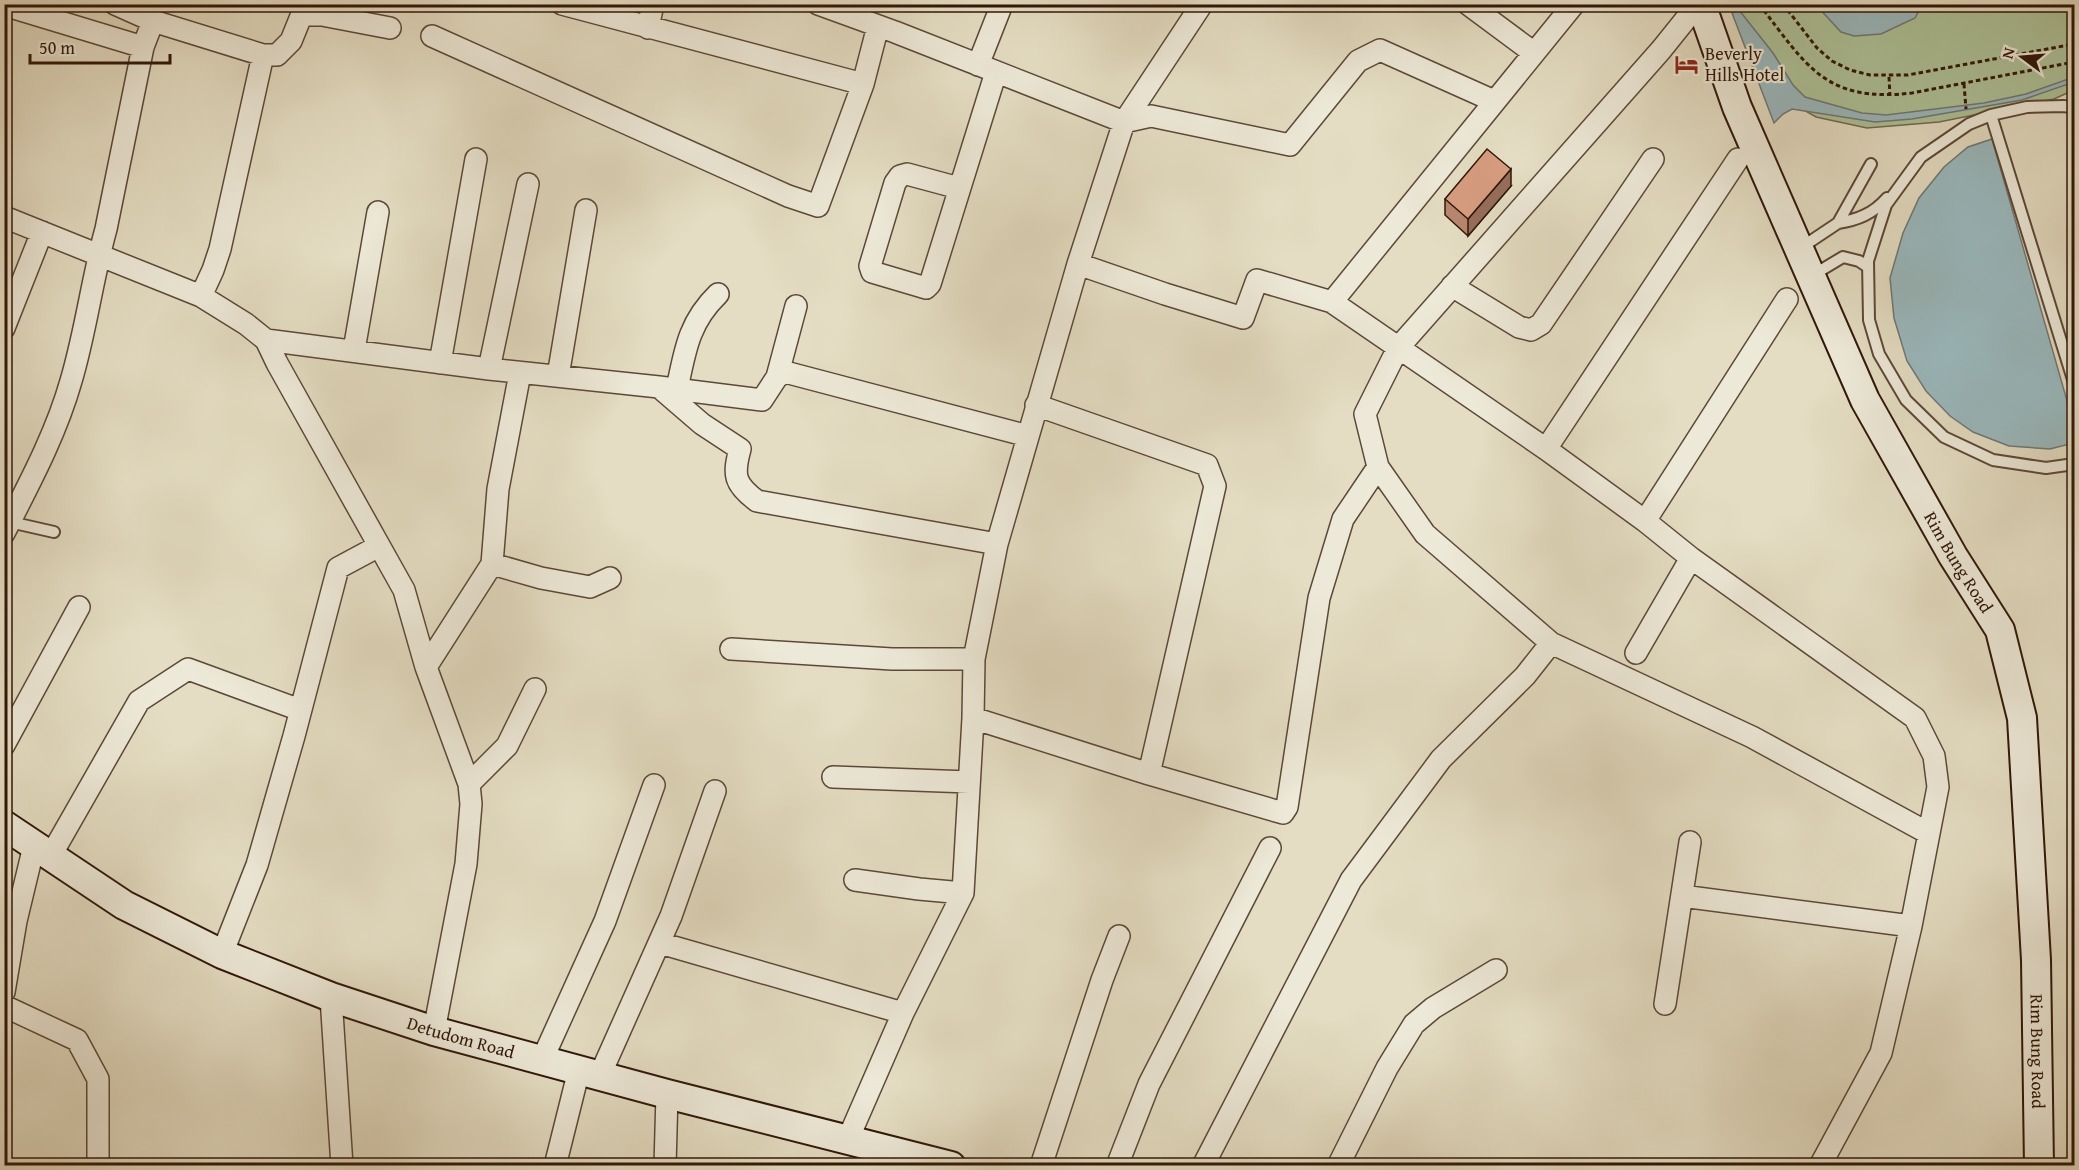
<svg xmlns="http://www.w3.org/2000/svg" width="2079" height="1170" font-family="'Gentium Book Plus',serif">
<rect width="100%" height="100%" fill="#e4ddc3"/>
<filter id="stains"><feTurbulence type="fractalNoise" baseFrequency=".00333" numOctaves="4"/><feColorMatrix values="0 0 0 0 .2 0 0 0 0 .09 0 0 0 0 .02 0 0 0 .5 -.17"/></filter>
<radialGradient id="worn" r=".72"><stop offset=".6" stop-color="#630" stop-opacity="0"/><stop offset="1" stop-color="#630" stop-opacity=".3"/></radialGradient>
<path fill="#aec299" stroke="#6f6c51" stroke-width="1.5" d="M1728,5H2074V90L2054,99L1939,122L1867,128L1816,117L1795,105L1782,92Z"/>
<path fill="#9ab9be" stroke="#707876" stroke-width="1.5" d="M1816,5H1922L1915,18L1881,34L1854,36L1841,32Z
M1739,10L1773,53L1793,85L1805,97L1862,113L1886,115L1984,103L2026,94L2074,77V82L2022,100L1912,119L1875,122L1792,109L1783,114L1774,123L1732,13Z
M1992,139L2074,425V443L2050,449L2009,446L1973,432L1950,416L1926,391L1907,361L1894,318L1890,278L1903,233L1919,198L1944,167L1968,147Z"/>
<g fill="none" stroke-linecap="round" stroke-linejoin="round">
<defs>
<path id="lane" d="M2074,108L2064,106L2027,107L1991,115L1969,124L1921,157L1886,205L1868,261L1869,320L1879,354L1906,400L1944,437L1993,460L2046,468L2074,464
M1991,115L2074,383
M1838,223C1857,220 1873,214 1887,198
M1799,249L1838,223L1871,164
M1813,275L1843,257L1859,261L1868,267
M10,522L54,532"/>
<path id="street" d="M115,4L153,21L263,55H277L291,41L306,4
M562,4L863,84
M818,4L895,32L1124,122L1151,116L1290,145L1358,61L1380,50L1494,101
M1468,4L1534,53
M1698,4L1661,50L1398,348L1365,414L1378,467L1425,534L1551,643L1752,737L1928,833
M4,5L143,47
M302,15H322L390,28
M648,28L653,4
M432,36L788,196L818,206L863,84L878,26
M978,65L1002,4
M959,188L907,174L900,176L895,183L870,266L872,272L926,288L930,284L996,72
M4,217L201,296L246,324L266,340L277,363L404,590L426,667L469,784L471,804L466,864L434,1031
M1078,264L1165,294L1243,318L1257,280L1332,302L1546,449L1645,521L1691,558L1915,718L1934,756L1938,787L1911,926L1881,1053L1820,1166
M1452,286L1519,327L1531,330L1541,324L1653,159
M201,296L213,270L220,249L263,55
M1332,302L1574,4
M4,328L42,232
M266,340L489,369L659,387L762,400L777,377L785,372L1028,436
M354,350L378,212
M440,363L476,159
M489,369L528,184
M558,376L586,210
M777,377L796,306
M659,387L702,424L740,449C733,475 734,484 757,501L997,544
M677,389C685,350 689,322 718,294
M1036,405L1207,465L1215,486L1149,774
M1546,449L1738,159
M1645,521L1787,299
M4,533C29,484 56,434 71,381C86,331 92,279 106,229L143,47L153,21
M492,564L541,578L590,587L610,578
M731,649L892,659H974
M1636,653L1691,558
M426,667L492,564L498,489L520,373
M973,718L1149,774L1283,813L1287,807L1319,598L1343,519L1378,467
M4,745L79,607
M833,777L969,782
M469,784L507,746L535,689
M50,857L139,701L188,669L300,710
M855,880L919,889L963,893
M1682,896L1911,926
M660,943L903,1013
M222,954L257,865L294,736L338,568L379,546
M4,992L16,921L34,846
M331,997L342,1166
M1665,1004L1690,842
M4,1006L77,1040L98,1079V1166
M542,1060L605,921L654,785
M600,1075L671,916L715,791
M848,1139L903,1013L963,893L973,718L974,659L997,544L1078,264L1124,122L1202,4
M555,1166L579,1070
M665,1166L667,1094
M1041,1166L1102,980L1119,936
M1117,1166L1149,1084L1270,848
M1203,1166L1351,880L1441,759L1525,676L1551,643
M1338,1166L1387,1068L1414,1024L1433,1008L1496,970"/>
<g id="secondary">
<path id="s1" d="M1701,4L1737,107L1865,400L1953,556L2000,630L2022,718L2036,960L2039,1166"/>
<path id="s2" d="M4,825L124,905L222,954L331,997L434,1031L667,1094L951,1166"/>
</g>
</defs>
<use href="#lane" stroke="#5d4838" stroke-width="14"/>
<use href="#street" stroke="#5d4838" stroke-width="24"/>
<use href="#secondary" stroke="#301709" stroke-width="32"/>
<path stroke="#301709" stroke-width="3" stroke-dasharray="4.5 3" stroke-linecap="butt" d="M1759,4C1807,66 1825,103 1912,93L2074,62
M1783,4L1817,48L1832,61L1850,70L1870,75H1908L2074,44
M1889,77L1890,96
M1964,84L1966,109"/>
<use href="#lane" stroke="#ede9d8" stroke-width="10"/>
<use href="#street" stroke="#ede9d8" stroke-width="21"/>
<use href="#secondary" stroke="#ede9d8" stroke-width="28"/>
</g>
<path fill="#b8866e" stroke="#301709" stroke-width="1.5" d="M1511,186L1468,236L1445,215V199Z"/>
<path fill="#966d5a" stroke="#301709" stroke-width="1.5" d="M1511,169V186L1468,236V219Z"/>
<path fill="#d69c80" stroke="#301709" stroke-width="1.5" d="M1487,149L1511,169L1468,219L1445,199Z"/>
<defs>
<symbol id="hotel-bare" viewBox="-9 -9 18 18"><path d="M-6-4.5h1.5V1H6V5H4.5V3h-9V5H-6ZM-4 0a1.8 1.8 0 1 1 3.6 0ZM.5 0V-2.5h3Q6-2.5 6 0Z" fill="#8f2418" stroke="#ede9d8" stroke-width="2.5" paint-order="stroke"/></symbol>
</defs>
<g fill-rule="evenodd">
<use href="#hotel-bare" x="1670" y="48" width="33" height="33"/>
</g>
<g text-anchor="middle" stroke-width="4.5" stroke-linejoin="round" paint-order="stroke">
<g font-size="18" fill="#301709" stroke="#ede9d8" text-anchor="start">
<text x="1705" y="60">Beverly<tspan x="1705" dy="21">Hills Hotel</tspan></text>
</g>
<g font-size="18" fill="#301709" stroke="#ede9d8">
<text dy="6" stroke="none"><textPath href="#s1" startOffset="616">Rim Bung Road</textPath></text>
<text dy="6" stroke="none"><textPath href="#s2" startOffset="507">Detudom Road</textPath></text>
<text dy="6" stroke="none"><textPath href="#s1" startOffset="1120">Rim Bung Road</textPath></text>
</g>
</g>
<rect width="2079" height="1170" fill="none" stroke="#e4ddc3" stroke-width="24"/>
<rect x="6" y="6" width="2067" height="1158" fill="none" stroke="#301709" stroke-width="3"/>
<rect x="12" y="12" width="2055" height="1146" fill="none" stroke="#301709" stroke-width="1.5"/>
<g transform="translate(2022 57) rotate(286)" stroke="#ede9d8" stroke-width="4.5" paint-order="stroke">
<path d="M0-4.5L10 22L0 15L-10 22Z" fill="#301709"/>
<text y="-9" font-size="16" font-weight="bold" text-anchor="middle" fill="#301709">N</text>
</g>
<path d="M30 54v9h140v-9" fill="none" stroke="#301709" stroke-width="3"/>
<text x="39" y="54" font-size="18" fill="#301709" stroke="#ede9d8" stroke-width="4.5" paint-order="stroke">50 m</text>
<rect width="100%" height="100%" filter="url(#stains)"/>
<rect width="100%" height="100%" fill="url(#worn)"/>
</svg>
